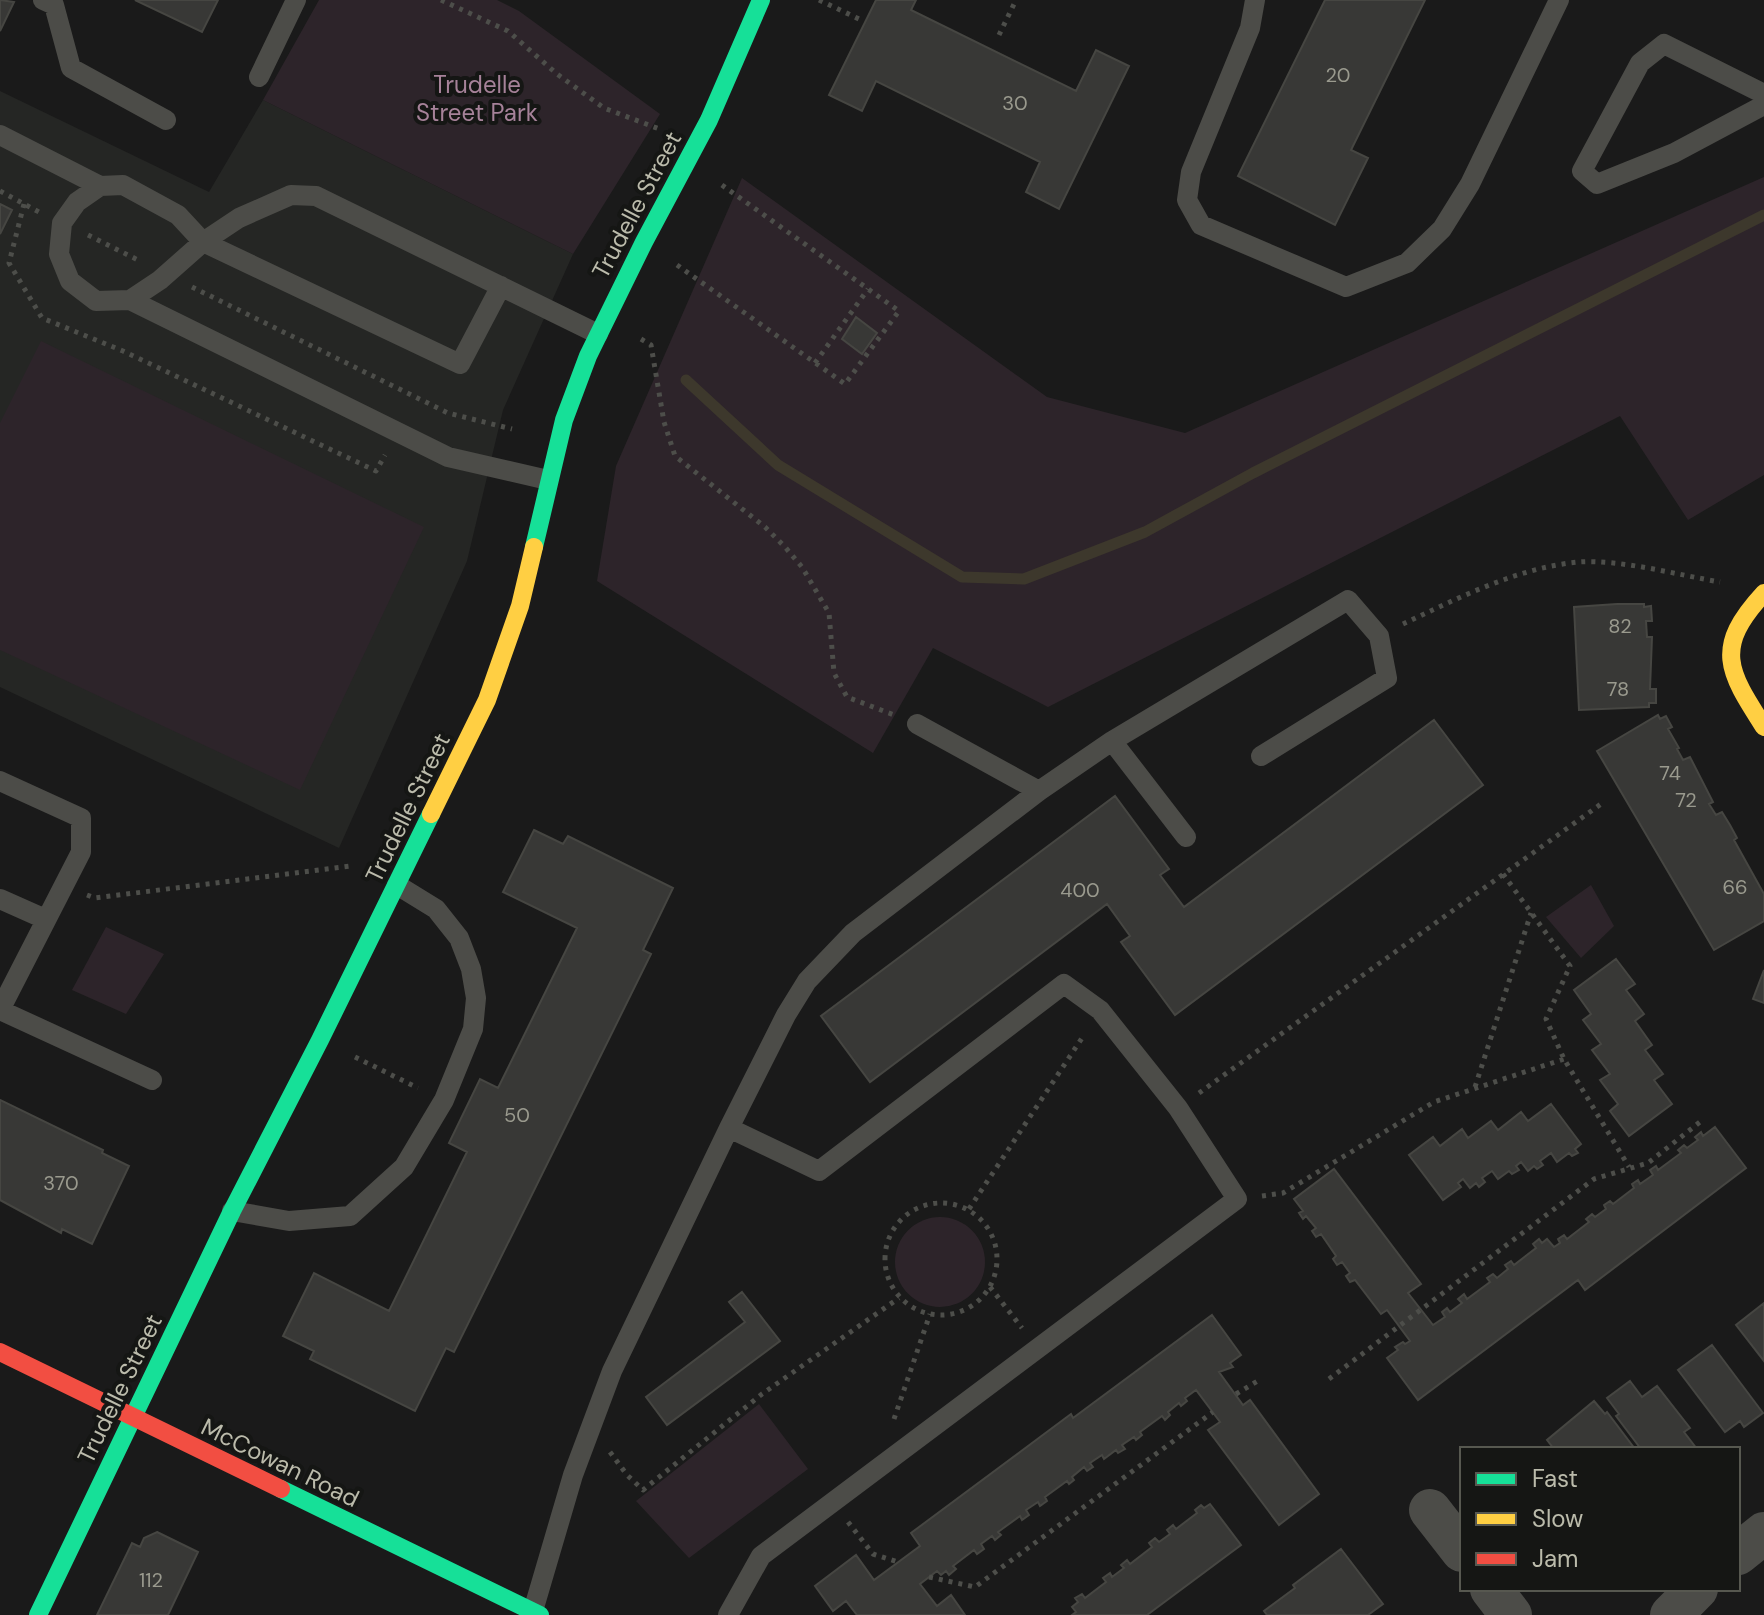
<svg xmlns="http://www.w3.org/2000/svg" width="1764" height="1615" font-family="'DM Sans',sans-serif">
<rect width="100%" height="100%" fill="#1a1a1a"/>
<path fill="#252624" d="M0,91L209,192L263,100L573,254L503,410L467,561L339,848L0,687Z"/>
<path fill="#2d242a" d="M319,0H497L519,11L660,114L573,254L263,100Z
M1764,177V475L1688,520L1620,416L1048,707L933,648L873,753L597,581L616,466L742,178L1047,397L1185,433Z
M41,341L424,527L300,790L0,650V423Z
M1591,885L1614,926L1581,958L1546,917Z
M106,927L164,954L126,1014L72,990Z
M895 1262a45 45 0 1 1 90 0a45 45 0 1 1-90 0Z
M759,1404L808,1469L689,1558L636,1501Z"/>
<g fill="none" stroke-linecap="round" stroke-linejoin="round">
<path stroke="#3d382c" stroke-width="11" d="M686,380L778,465L962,577L1024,579L1145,532L1253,473L1764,215"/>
</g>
<path fill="#383836" stroke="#464642" stroke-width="2" d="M0,0L14,2L0,31Z
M135,0H218L202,32Z
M876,0H916L911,10L1076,91L1096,50L1129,66L1059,209L1026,192L1040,162L876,81L862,111L829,95Z
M1325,0H1425L1351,150L1368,158L1335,225L1238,176Z
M0,204L12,210L0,234Z
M856,317L877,333L862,354L842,339Z
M1617,604H1644V607L1651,606L1652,621H1646L1647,637H1652L1650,689H1656V703H1649V707L1579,710L1574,607Z
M1658,715L1660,719L1666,716L1672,727L1668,729L1679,748L1677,749L1683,760L1690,757L1713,802L1709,804L1716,815L1722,812L1730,825L1737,838L1734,840L1764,894V921L1714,950L1597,751Z
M1434,720L1483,785L1175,1015L1121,942L1130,936L1107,904L870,1082L821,1016L1115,796L1169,869L1160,875L1184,907Z
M534,830L563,844L568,836L673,888L643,950L651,954L454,1352L446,1348L415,1411L310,1359L314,1351L283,1336L314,1273L389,1311L467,1152L449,1143L480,1079L498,1088L577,928L503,892Z
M1616,959L1635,984L1626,990L1644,1014L1635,1021L1652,1045L1645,1050L1663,1074L1654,1080L1672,1104L1629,1136L1610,1111L1618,1104L1600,1080L1610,1074L1592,1050L1601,1044L1583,1020L1591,1014L1574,990Z
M1764,970V1003L1753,999Z
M0,1100L103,1150L102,1153L129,1166L92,1244L62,1229L61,1233L0,1200Z
M1551,1104L1581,1144L1575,1149L1578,1153L1572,1156L1569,1153L1557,1162L1551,1153L1540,1161L1543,1165L1537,1169L1534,1166L1528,1171L1521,1162L1516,1166L1519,1170L1512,1174L1509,1171L1498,1179L1492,1171L1482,1178L1485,1182L1479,1187L1476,1183L1470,1188L1463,1179L1458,1183L1461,1187L1443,1200L1409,1155L1433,1137L1440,1146L1462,1129L1468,1138L1491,1121L1498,1130L1521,1112L1528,1121Z
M1715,1127L1746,1168L1585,1290L1578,1280L1418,1400L1387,1358L1398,1350L1395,1347L1403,1342L1405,1344L1410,1341L1387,1310L1381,1314L1355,1280L1350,1282L1346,1276L1350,1273L1342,1262L1337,1265L1333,1259L1336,1256L1321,1234L1316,1237L1312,1231L1316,1228L1306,1216L1303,1219L1299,1213L1303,1211L1294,1199L1334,1169L1421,1284L1408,1293L1433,1325L1445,1317L1442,1312L1447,1308L1450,1312L1462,1303L1458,1299L1464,1294L1467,1299L1490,1282L1487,1278L1493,1274L1497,1278L1508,1269L1505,1265L1511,1261L1514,1265L1536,1248L1533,1244L1539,1239L1542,1243L1547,1239L1554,1247L1560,1243L1558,1239L1564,1235L1567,1239L1589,1222L1586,1219L1592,1214L1595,1217L1606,1209L1604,1205L1610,1201L1613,1204L1634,1188L1632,1184L1638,1180L1640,1184L1653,1175L1650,1170L1656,1166L1658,1170L1681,1153L1678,1150L1684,1145L1687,1148L1698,1140L1695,1137L1701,1132L1703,1136Z
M742,1292L780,1341L667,1425L646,1397L745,1322L729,1302Z
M1764,1303V1361L1736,1325Z
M1212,1315L1241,1355L1230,1363L1233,1367L1219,1372L1243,1405L1250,1400L1319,1494L1279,1525L1208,1430L1220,1422L1196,1390L1185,1398L1187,1401L1181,1406L1179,1403L1168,1412L1170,1415L1165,1420L1162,1416L1140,1432L1142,1435L1136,1440L1134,1437L1122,1445L1125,1449L1118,1453L1116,1450L1104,1459L1102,1455L1090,1463L1093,1467L1087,1471L1084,1467L1072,1477L1074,1480L1069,1484L1067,1481L1045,1497L1047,1501L1040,1506L1038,1502L1026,1510L1029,1515L1022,1520L1020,1516L998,1532L1001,1535L995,1540L992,1536L981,1544L984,1549L977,1554L974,1550L953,1566L956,1569L949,1575L946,1571L941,1575L937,1571L920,1584L937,1606L951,1595L965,1615H857L846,1601L833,1611L815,1586L856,1555L874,1580L920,1546L911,1533L1071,1414L1073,1418Z
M1712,1345L1763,1413L1744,1427L1740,1421L1725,1432L1678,1370Z
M1630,1381L1642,1397L1657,1386L1690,1428L1684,1432L1697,1449H1641L1616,1416L1619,1414L1607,1398Z
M1594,1401L1605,1414L1607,1412L1635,1449H1554L1547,1440Z
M1210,1504L1241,1545L1147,1615H1072L1076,1612L1072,1607L1078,1602L1075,1598L1082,1594L1085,1598L1106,1582L1103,1578L1110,1573L1112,1577L1124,1568L1121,1565L1127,1560L1130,1564L1152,1547L1149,1543L1155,1538L1159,1542L1170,1534L1167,1530L1173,1525L1176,1529L1197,1513L1195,1510L1201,1505L1204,1508Z
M157,1532L198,1552L168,1615H97L132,1543L140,1547L144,1538Z
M1341,1549L1383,1604L1368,1615H1267L1264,1611L1295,1588L1293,1585Z"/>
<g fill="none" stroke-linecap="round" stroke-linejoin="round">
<path stroke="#4d4e4a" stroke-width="5" stroke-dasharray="4 6" stroke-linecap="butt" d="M441,0L508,31L557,74L604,108L662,130
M819,0L859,19
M999,35L1016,0
M0,191L39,212
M24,204L9,263L42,318L123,351L376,471L385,455
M88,235L140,261
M677,265L845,384L899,311L719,183
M192,287L448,413L512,429
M641,339L651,345L664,422L675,456L765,527L785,547L802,567L829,613L834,673L847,697L894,715
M815,363L868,289
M1403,624C1456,599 1519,567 1579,562C1620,559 1678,575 1720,582
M1503,874L1570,966L1546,1019L1564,1059L1629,1167
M87,895L95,898L351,866
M355,1057L418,1088
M1475,1087L1531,913
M1199,1093L1601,804
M1262,1196L1283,1193L1434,1102L1564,1059
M885 1259a56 56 0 1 1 112 0a56 56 0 1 1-112 0Z
M969,1209L1084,1035
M990,1287L1022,1328
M1329,1379L1594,1179L1648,1163L1700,1122
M1236,1394L1261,1379
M894,1419L930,1314
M610,1452L627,1475L643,1490L762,1394L899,1298
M848,1522L873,1554L898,1562
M929,1577L975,1587L1213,1412"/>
<path stroke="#4c4c48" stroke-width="20" d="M43,0L54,5L71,68L166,120
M1255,0L1250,28L1191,172L1187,200L1201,225L1346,287L1407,263L1442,229L1470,184L1559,0
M259,77L296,0
M1764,94L1664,44L1640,63L1582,171L1597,184L1674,153L1764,105
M0,135L100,186
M501,286L460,364L203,242L178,215L123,185L100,186L77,202L62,223L59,254L70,281L96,301L130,300L160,280L203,242L239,218L291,195L316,196L598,334
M130,300L448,457L548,480
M917,724L1039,791
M1112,741L1186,837
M0,781L81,818V852L0,1010
M0,899L45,919
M2,1011L152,1080
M232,1211L289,1221L350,1216L404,1167L444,1100L473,1029L476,998L471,969L459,938L436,909L397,885
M533,1611L573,1475L612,1371L729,1128L786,1015L807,981L853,933L1039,791L1112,741L1348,600L1379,636L1387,678L1261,756
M728,1615L761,1556L1237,1199L1178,1108L1100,1010L1064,984L819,1171L729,1128"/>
<path stroke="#4c4c48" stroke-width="42" d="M1430,1510L1462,1551
M1738,1554L1764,1533
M1491,1589L1511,1615
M1671,1615L1697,1589"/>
<path stroke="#16e098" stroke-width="18" d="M534,547L564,420L588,356L644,242L709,120L761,0
M281,1489L540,1615
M38,1615L232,1211L320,1040L431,814"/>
<path stroke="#ffcf43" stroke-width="18" d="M1764,593C1713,648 1728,671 1764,727
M431,814L487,700L520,606L534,547"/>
<path stroke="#f24e42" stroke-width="18" d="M0,1352L281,1489"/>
</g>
<g text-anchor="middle" stroke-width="8" stroke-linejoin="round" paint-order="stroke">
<g font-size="20" fill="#9a9a8e">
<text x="1338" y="82">20</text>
<text x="1015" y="110">30</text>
<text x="1620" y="633">82</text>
<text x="1618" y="696">78</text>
<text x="1670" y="780">74</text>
<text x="1686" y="807">72</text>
<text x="1735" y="894">66</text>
<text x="1080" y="897">400</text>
<text x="517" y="1122">50</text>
<text x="61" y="1190">370</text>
<text x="151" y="1587">112</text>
</g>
<g font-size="24" fill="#a68299" stroke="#151614">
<text x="477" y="93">Trudelle<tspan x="477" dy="28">Street Park</tspan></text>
</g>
<g font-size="24" fill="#bbbbab" stroke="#151614">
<text transform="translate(637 205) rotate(-62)" y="8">Trudelle Street</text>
<text transform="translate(408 808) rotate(-64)" y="8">Trudelle Street</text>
<text transform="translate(120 1389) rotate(-64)" y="8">Trudelle Street</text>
<text transform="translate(280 1463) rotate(26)" y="8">McCowan Road</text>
</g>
</g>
<rect x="1460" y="1447" width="280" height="144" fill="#151614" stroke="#575850" stroke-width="2"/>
<rect x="1476" y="1473" width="40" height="12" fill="#16e098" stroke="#575850" stroke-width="2"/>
<text x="1532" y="1487" font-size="24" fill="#bbbbab">Fast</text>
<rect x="1476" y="1513" width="40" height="12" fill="#ffcf43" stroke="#575850" stroke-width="2"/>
<text x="1532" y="1527" font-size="24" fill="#bbbbab">Slow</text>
<rect x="1476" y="1553" width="40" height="12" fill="#f24e42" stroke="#575850" stroke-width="2"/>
<text x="1532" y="1567" font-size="24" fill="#bbbbab">Jam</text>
</svg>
